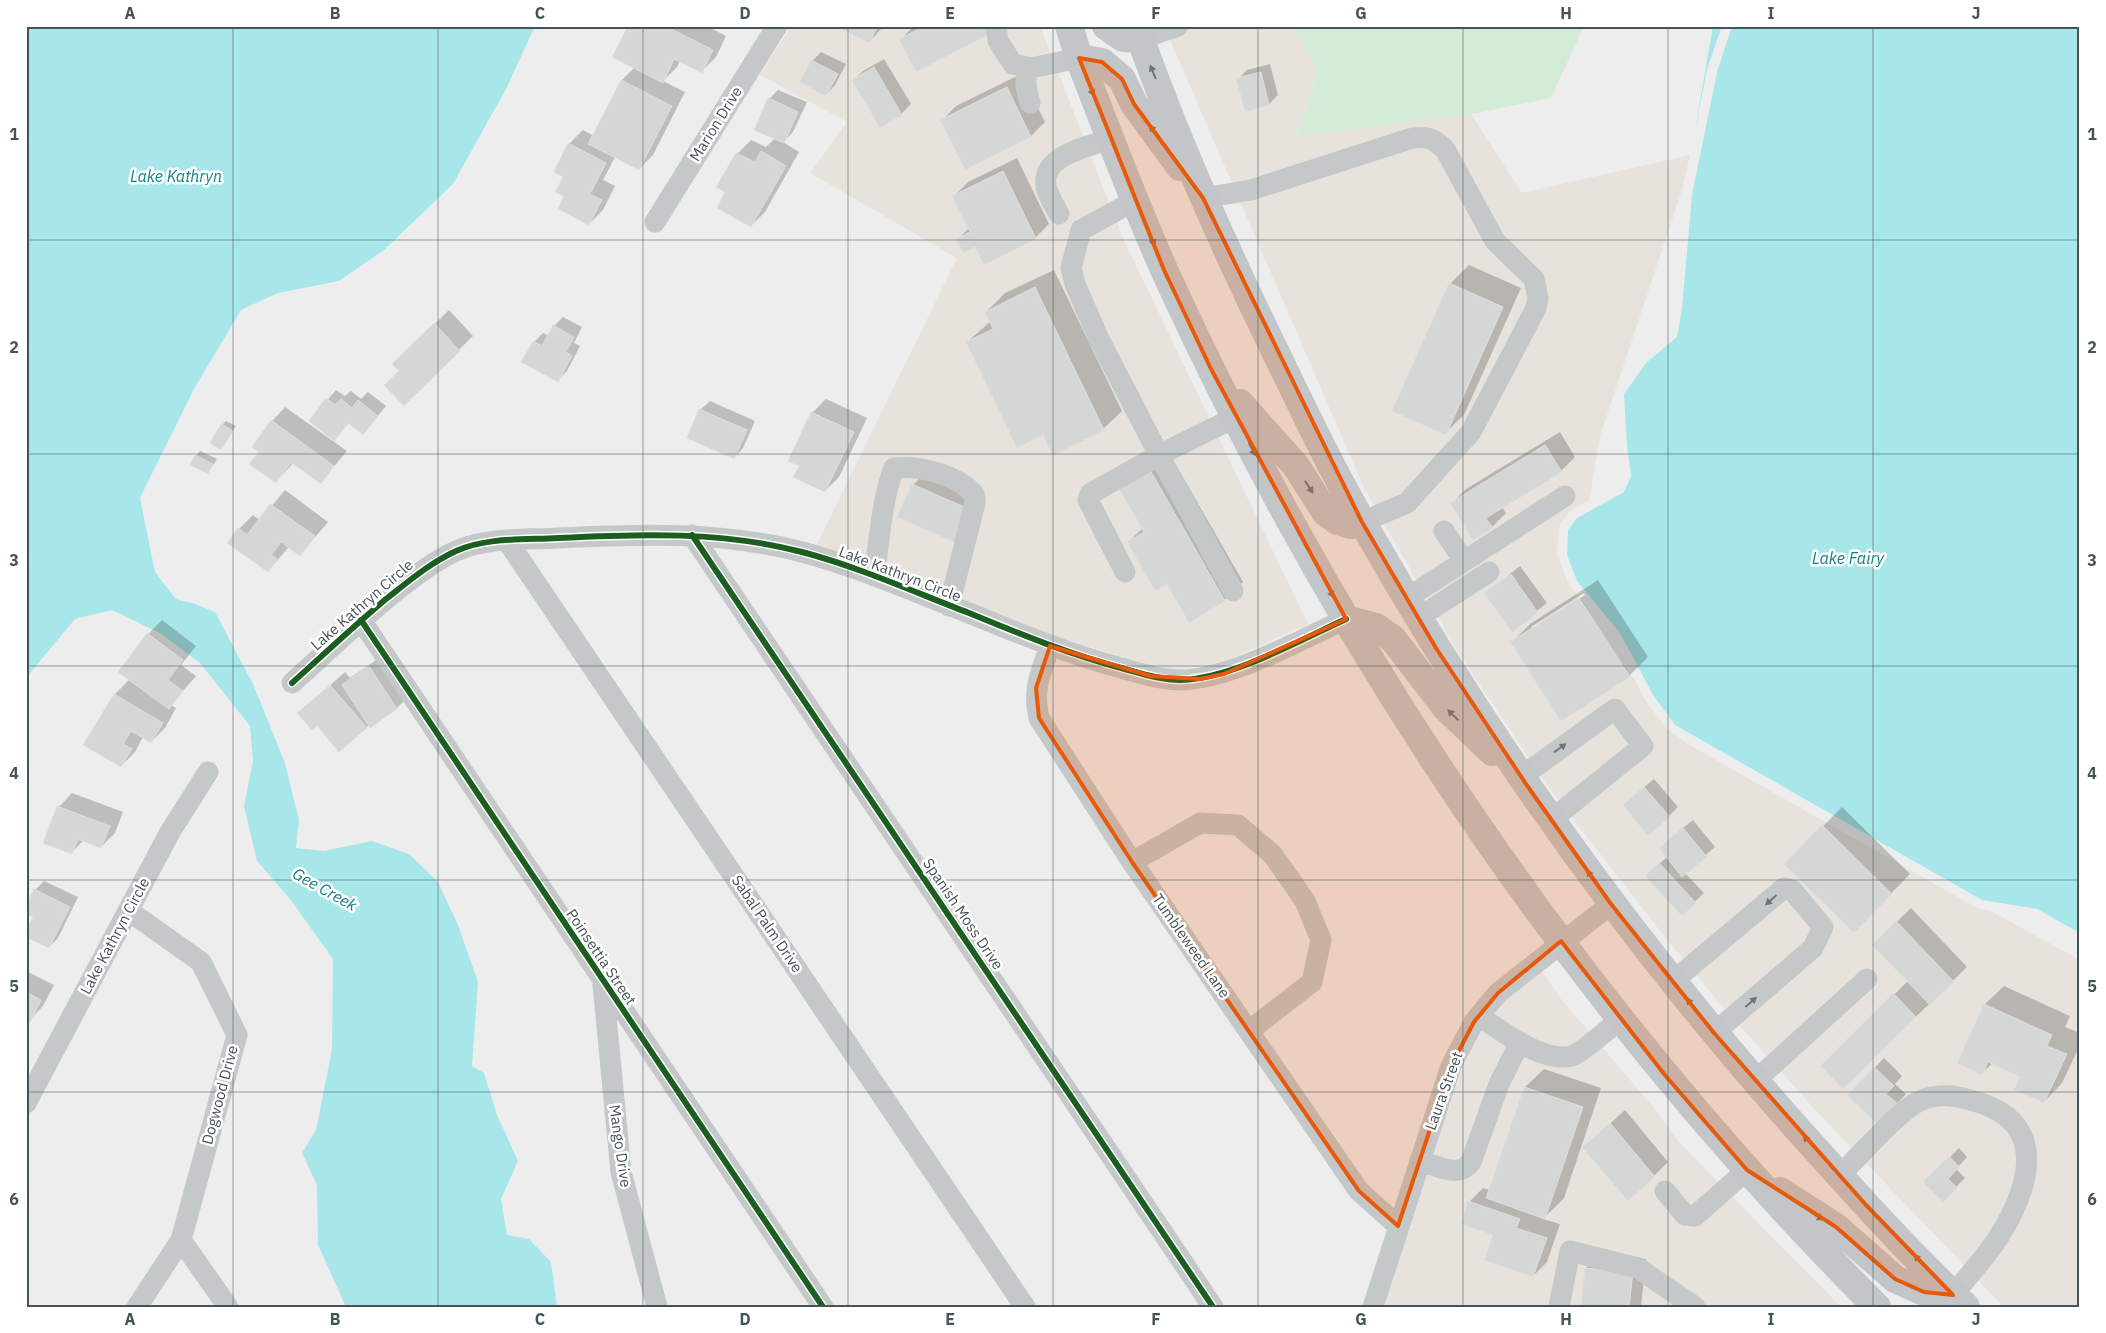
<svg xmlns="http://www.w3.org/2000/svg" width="2106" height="1333" font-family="'IBM Plex Sans',sans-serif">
<rect width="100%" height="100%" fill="#eeeded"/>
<path fill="#e7e3dc" d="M791,26H1040L1123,238L1308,624L1219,664L1176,670L1153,666L1054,636L816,546L957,258L810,173L847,122L760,75Z
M1164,26H1294L1318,72L1297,135L1471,114L1522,193L1690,155L1682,190L1600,436L1589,501L1571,510L1560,524L1557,554L1568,583L1585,604L1588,626L1614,660L1634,678L1645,700L1667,729L1688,744L1977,908L1991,911L2080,960V1307H2004L1817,1112L1723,1007L1664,936L1546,784L1456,649L1364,488Z
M1542,971L1561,999L1659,1114L1678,1141L1841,1307H1385L1408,1231L1414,1226L1411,1223L1461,1071L1484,1028L1506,1000Z"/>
<path fill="#d2ecd7" d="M1294,26H1584L1551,98L1471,114L1297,136L1318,72Z"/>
<path fill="#a8e7e9" d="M26,26H535L506,89L453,184L384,250L339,281L278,293L241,310L194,389L140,498L155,572L176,599L195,604L215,612L253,684L285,763L299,820L296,848L324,851L372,841L409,854L438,882L458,925L478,982L472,1066L484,1073L497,1115L518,1161L501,1199L507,1235L529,1239L551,1262L557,1307H346L318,1245L317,1185L302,1153L316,1130L332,1049L333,959L290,899L257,861L244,806L253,761L250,726L200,663L160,633L112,610L75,619L26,678Z
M1713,26H1722L1707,69L1694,136Z
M1732,26H2080V933L2037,909L1982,900L1675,725L1653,695L1620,633L1577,581L1567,555L1568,530L1577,518L1624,492L1631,476L1627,446L1624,394L1646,363L1677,337L1682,308L1692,195L1717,72Z"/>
<path fill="#0003" fill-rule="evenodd" d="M629,26H707L726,36L716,57L702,71L680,61L677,67L663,81L685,92L653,155L639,169L615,157L603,180L615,186L603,210L589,224L566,196L565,176L569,144L583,130L594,136L622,80L635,67Z
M839,26H884L869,42Z
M914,26H999L901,39Z
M821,52L846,64L835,85L826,95L812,61Z
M884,59L911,104L901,114L881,126L854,80L863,71Z
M1270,64L1278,95L1269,104L1238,79L1247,70Z
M1021,74L1045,122L1031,136L966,168L942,120L956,106Z
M778,90L807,102L793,132L783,142L799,152L765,212L751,226L726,192L737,154L751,140L766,147L775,138L769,99Z
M1017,158L1049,224L1035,238L976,245L958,239L969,228L954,196L968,182Z
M1469,265L1521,288L1464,415L1445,433L1394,410L1451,283Z
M1054,270L1122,411L1103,429L1044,434L967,342L991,321L986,312L1005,293Z
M449,310L473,336L404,404L400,371L393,364Z
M563,317L582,327L574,343L580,346L567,371L558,380L534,342L543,333L549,336L554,326Z
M336,390L345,396L351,391L361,399L368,392L386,406L363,434L349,423L334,439L310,420Z
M826,399L867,418L839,477L825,491L800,465L812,413Z
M710,401L755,421L743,448L734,458L700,410Z
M285,407L347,451L321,482L294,462L276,482L260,451L272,421Z
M226,421L236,426L221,448L222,425Z
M1560,432L1575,457L1561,471L1502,507L1506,513L1492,527L1452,503L1466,489Z
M200,451L217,459L208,473L196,456Z
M1168,451L1243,582L1224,600L1167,582L1128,542L1143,528L1119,487Z
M927,471L986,497L972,528L913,485Z
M285,490L328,522L300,555L289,547L268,571L239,529L253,515L260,520Z
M1520,566L1547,603L1512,630L1486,593Z
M1598,580L1648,657L1629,676L1512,642L1530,624ZM1584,593L1585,595L1531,630V627Z
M162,620L196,646L181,665L196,676L171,705L176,708L165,728L151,742L143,737L135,752L121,766L85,745L115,694L130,679L148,634Z
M379,658L406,699L397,708L366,727L317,724L299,713L345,672L350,678Z
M1654,779L1678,807L1669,816L1633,796Z
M72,793L123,812L115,833L101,847L84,840L71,853L45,842L59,807Z
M1842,807L1910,874L1872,913L1786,864Z
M1693,820L1715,847L1685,873L1704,893L1682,914L1656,867L1667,857L1669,839Z
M44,881L78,897L58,938L49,947L35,917V890Z
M1911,908L1967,967L1843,1088L1822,1066L1908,981L1873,945Z
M26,971L54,985L43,1006L30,1020L26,1019Z
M2004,986L2070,1016L2065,1027L2080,1033V1045L2062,1083L2044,1102L2022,1076L1993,1063L1982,1073L1959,1063L1985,1004Z
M1884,1058L1902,1076L1895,1084L1906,1094L1887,1114L1849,1095Z
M1544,1069L1601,1088L1564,1198L1543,1219L1560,1224L1547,1262L1533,1276L1495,1234L1469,1202L1483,1188L1490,1190L1525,1087Z
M1625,1110L1668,1162L1654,1176L1584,1147Z
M1959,1148L1967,1157L1956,1169L1965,1178L1943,1200L1925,1182Z
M1600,1254L1646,1259L1641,1307H1583L1586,1268Z"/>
<path fill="#d5d6d6" stroke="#dfdfe0" d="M628,26H665L713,50L702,73L674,59L663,83L612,57Z
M836,26H878L869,43Z
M925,26H993L995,31L916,72L899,39Z
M811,60L838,74L826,96L800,82Z
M874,67L902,115L880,128L852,80Z
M1261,72L1269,105L1245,112L1236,78Z
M621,80L672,106L639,170L588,144Z
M1007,87L1031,137L965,170L940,120Z
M768,98L798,112L784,143L754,130Z
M568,143L606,163L590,194L602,200L589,225L558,209L564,196L555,192L563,177L554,172Z
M761,151L786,166L751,227L717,208L725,192L716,187L736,153L755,162Z
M1003,171L1036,239L984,265L975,247L963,253L956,239L970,232L952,196Z
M1449,283L1503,307L1446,435L1392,411Z
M1035,287L1104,430L1053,456L1043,435L1017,448L966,342L993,329L985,312Z
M434,323L460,351L404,406L384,385L399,371L392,364Z
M553,325L574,337L566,352L572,356L558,382L521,362L533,341L542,346Z
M326,398L335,405L341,399L352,408L358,400L378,416L363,435L348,423L334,441L309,421Z
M699,409L747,430L734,459L687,438Z
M811,412L854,432L825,492L793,477L799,466L788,461Z
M271,420L334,466L321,484L291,462L276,483L249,464L259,452L252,447Z
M221,424L233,431L221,450L210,443Z
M1545,445L1562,472L1486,518L1493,528L1473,540L1450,503Z
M195,455L213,464L208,474L190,465Z
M1149,468L1225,601L1189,623L1167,584L1155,591L1127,542L1144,532L1118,487Z
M912,484L973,511L958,544L897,517Z
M270,504L315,536L300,556L281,542L271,555L277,559L268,572L227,543L238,528L247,535Z
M1511,574L1538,613L1512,632L1484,593Z
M1579,598L1630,677L1561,721L1510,642Z
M147,633L183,660L168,680L183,691L169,709L118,672Z
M369,666L397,709L370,728L342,685Z
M330,685L367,728L339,752L317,726L312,730L297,713Z
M114,694L163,723L151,743L131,731L123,744L132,749L121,767L83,745Z
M1644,787L1670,817L1648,836L1623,805Z
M57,806L110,826L101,848L78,839L72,854L43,843Z
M1822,825L1892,894L1854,933L1784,864Z
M1683,828L1707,857L1682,877L1659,848Z
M1659,863L1696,903L1682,916L1645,876Z
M34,889L70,907L49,948L26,937V931L33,917L26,914V905Z
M1896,921L1954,982L1930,1005L1872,945Z
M26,992L41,1000L30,1022L26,1020Z
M1893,993L1916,1017L1843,1089L1820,1066Z
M1984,1004L2052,1035L2047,1046L2067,1054L2044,1103L2014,1090L2020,1077L1988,1062L1982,1075L1957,1063Z
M1874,1067L1894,1086L1886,1094L1898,1104L1878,1125L1847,1095Z
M1524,1087L1583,1107L1545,1219L1486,1198Z
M1610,1123L1655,1177L1628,1201L1582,1147Z
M1949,1156L1959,1167L1948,1179L1957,1188L1943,1202L1923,1182Z
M1468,1201L1520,1219L1516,1228L1547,1238L1533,1277L1484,1260L1493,1235L1461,1224Z
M1585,1268L1633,1272L1629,1307H1581Z"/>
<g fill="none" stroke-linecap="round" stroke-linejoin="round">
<path stroke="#c4c8c9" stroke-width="21" d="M996,26L998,41L1013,64L1031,68
M1140,39L1178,26
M1030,103C1027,91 1022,77 1031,68L1079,58
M1203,198L1251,190L1409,139C1425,135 1435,138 1446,151L1495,241L1534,279L1538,298L1536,308L1471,432L1407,503L1362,522
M1136,200L1081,230L1071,268L1075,284L1098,337L1159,455L1236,417
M1059,214C1055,207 1051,200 1048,193C1034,156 1087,147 1111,139
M655,222L777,26
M1444,531L1464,561
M692,535L1213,1307
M508,542L1025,1307
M1125,572L1088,500L1090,494L1159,455L1233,591
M874,576C880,539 881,502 894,468C920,465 957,475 974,494L975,503L949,606
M1407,598L1565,496
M1418,618L1489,572
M361,620L823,1307
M1050,646C1041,672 1032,690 1039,718L1132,862L1359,1191L1398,1226
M292,683C323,655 354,626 386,599C409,581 430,563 456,551C487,537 526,540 558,538C640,534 722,531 802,552C859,567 914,592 969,613C1020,634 1071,655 1125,669C1143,674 1162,680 1181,680C1233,678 1298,641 1346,619
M1521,777L1615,709L1643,746L1551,820
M1132,862L1200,823L1238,825L1273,855L1305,901L1321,940L1312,982L1250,1030
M129,911L201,962L237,1035L181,1240L137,1307
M1673,981L1784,888L1792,890L1823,927L1813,948L1714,1033
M603,985L621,1172L657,1307
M1479,1016C1502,1031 1542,1063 1572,1056C1581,1053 1612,1026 1621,1019
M1755,1081L1867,979
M26,1103L170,832L208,772
M1420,1160C1437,1166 1458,1179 1471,1162L1499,1084L1519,1044
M1840,1175C1858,1158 1899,1110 1920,1101C1941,1091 1964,1097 1986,1105C2050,1130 2026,1194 1998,1238C1985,1258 1968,1276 1953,1295
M1665,1191L1685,1215L1695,1216L1747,1170
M181,1240L228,1307
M1373,1307L1451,1066L1474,1022L1498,993L1611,904
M1559,1307L1570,1251L1638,1268L1695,1307"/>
<path stroke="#c2c6c8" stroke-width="28" d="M1069,26L1079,58C1107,130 1134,203 1166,274C1340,655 1580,1010 1877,1307
M1106,26L1123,38L1140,39
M1136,26C1175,138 1224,247 1276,353C1304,411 1332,470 1364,525C1488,743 1634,946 1801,1133C1854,1192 1908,1252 1966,1307
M1079,58L1102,62L1122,79L1134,104L1180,167
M1240,403L1296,466L1326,513L1338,521L1351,525L1362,522
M1346,619L1376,627L1393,639L1446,708L1492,752
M1780,1191L1836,1227L1895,1279L1924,1292L1953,1295"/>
<defs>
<path id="cycleway" d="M692,535L1213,1307
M361,620L823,1307
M292,683C323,655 354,626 386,599C409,581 430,563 456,551C487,537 526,540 558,538C640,534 722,531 802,552C859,567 914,592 969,613C1020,634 1071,655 1125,669C1143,674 1162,680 1181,680C1233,678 1298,641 1346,619"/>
</defs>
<use href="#cycleway" stroke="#fff" stroke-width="9"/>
<use href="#cycleway" stroke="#1b5e20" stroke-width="6"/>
</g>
<defs><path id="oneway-solid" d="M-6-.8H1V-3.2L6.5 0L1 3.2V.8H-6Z" transform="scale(1.25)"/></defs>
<g fill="#6a767a">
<use href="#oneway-solid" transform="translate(1153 72) rotate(-112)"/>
<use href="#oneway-solid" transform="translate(1091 89) rotate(68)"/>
<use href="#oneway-solid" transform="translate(1154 131) rotate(-126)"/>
<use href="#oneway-solid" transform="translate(1152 239) rotate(68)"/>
<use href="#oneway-solid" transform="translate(1252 449) rotate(63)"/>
<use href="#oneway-solid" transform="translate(1309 487) rotate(57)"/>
<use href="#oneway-solid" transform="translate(1330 591) rotate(61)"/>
<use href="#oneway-solid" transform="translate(1453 715) rotate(-136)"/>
<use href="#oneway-solid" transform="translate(1591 876) rotate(-125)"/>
<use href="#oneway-solid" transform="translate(1691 1004) rotate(-128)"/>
<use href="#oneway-solid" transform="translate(1808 1141) rotate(-132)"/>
<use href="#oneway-solid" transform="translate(1817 1216) rotate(33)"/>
<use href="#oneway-solid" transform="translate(1919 1260) rotate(-134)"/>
</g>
<g fill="#6b767a">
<use href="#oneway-solid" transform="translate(1560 748) rotate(-36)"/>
<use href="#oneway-solid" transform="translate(1771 900) rotate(138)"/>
<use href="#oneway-solid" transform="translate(1751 1002) rotate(-41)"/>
</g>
<path fill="#e8590c" fill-opacity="0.2" stroke="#e8590c" stroke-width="4" stroke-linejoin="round" d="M1079,58L1102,62L1122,79L1134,104L1203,198L1362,522L1436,648L1526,784L1611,904L1714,1033L1866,1205L1953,1295L1924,1292L1895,1279L1836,1227L1747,1170L1664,1074L1561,941L1498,993L1474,1022L1451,1066L1398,1226L1359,1191L1132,862L1039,718L1036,688L1050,646L1151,676L1200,679L1224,674L1346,619L1211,369L1164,270Z"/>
<path fill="none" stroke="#455358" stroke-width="1" stroke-opacity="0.55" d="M233,26V1307M438,26V1307M643,26V1307M848,26V1307M1053,26V1307M1258,26V1307M1463,26V1307M1668,26V1307M1873,26V1307M26,240H2080M26,454H2080M26,666H2080M26,880H2080M26,1092H2080"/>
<g text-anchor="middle" stroke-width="5" stroke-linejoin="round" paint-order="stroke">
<g font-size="15" fill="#455358" stroke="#fff">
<text transform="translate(716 124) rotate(-58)" y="5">Marion Drive</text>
<text transform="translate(900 574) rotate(21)" y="5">Lake Kathryn Circle</text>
<text transform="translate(362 605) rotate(-41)" y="5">Lake Kathryn Circle</text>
<text transform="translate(963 914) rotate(56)" y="5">Spanish Moss Drive</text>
<text transform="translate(767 924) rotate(56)" y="5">Sabal Palm Drive</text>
<text transform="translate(115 936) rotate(-62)" y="5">Lake Kathryn Circle</text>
<text transform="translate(1191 946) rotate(55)" y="5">Tumbleweed Lane</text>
<text transform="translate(601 957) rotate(56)" y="5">Poinsettia Street</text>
<text transform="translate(1444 1091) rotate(-70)" y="5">Laura Street</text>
<text transform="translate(220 1095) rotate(-75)" y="5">Dogwood Drive</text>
<text transform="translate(620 1146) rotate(82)" y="5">Mango Drive</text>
</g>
<g font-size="16" font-style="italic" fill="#127f82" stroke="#fff">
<text x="176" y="182">Lake Kathryn</text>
<text x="1848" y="564">Lake Fairy</text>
<text transform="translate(325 889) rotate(29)" y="6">Gee Creek</text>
</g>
</g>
<rect width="2106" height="1333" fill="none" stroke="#ffffff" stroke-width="55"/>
<rect x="28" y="28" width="2050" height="1278" fill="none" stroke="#455358" stroke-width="2"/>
<g font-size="16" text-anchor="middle" font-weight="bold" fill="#455358">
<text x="130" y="19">A</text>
<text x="335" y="19">B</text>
<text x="540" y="19">C</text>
<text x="745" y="19">D</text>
<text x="950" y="19">E</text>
<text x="1156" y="19">F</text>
<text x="1361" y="19">G</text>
<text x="1566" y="19">H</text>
<text x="1771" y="19">I</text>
<text x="1976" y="19">J</text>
<text x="14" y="140">1</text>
<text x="2092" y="140">1</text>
<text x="14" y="353">2</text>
<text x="2092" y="353">2</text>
<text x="14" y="566">3</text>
<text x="2092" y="566">3</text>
<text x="14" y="779">4</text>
<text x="2092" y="779">4</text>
<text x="14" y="992">5</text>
<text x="2092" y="992">5</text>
<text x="14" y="1205">6</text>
<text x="2092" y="1205">6</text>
<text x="130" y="1325">A</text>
<text x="335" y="1325">B</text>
<text x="540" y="1325">C</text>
<text x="745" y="1325">D</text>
<text x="950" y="1325">E</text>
<text x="1156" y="1325">F</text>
<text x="1361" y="1325">G</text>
<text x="1566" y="1325">H</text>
<text x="1771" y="1325">I</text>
<text x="1976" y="1325">J</text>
</g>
</svg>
